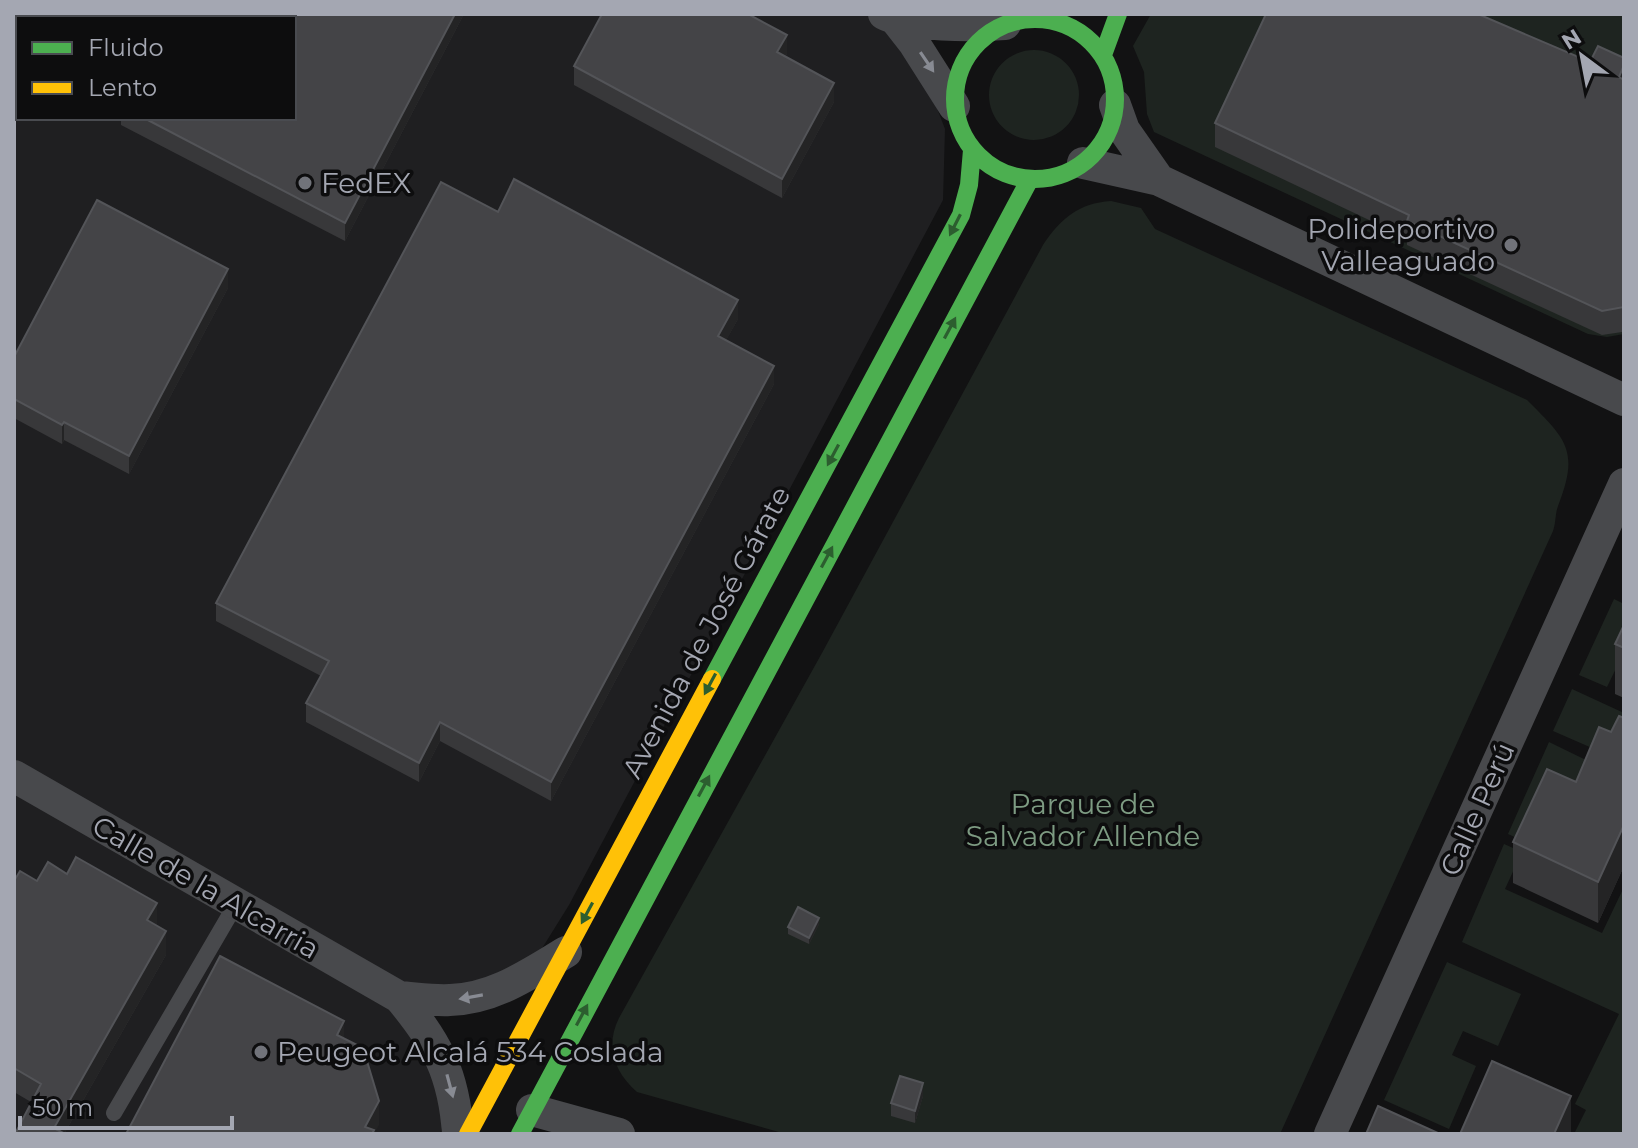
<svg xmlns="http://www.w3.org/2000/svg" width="1638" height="1148" font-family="Montserrat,sans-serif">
<rect width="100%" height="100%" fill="#121213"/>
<path fill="#1f1f21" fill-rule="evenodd" d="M14,14H935L911,56L930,90L945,129L943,200L569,905L541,950L494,981L452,988L408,983L440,1080L443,1122L440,1134H14ZM18,18H294V118H18Z"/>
<path fill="#1e2420" d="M1151,14H1624V334L1607,337L1588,334L1154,132L1147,114L1144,72L1133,46Z
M989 95a45 45 0 1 1 90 0a45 45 0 1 1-90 0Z
M1111,201L1141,208L1155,229L1527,400C1566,439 1580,450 1558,506C1555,514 1556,523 1553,531L1280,1134H786L637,1092C614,1072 605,1046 619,1018L822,653L1043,245C1060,219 1079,203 1111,201Z
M1614,599L1624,604V652L1607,687L1579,675Z
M1572,689L1624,713C1624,734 1608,739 1592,748L1553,731Z
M1549,742L1586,760L1572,791L1526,842L1508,834Z
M1504,844L1522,852L1505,889L1602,933L1624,887V1134H1574L1586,1110L1575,1104L1619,1014L1462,942Z
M1447,962L1521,994L1498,1046L1463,1031L1452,1055L1476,1066L1449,1129L1384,1100Z"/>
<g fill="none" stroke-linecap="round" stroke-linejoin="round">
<path stroke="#48494c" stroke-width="16" d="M114,1113L236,904"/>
<path stroke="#48494c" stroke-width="32" d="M884,14C908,27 975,26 1005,24
M896,20L914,43L954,106
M1115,105L1124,130L1159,180
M1083,163L1159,180L1624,400
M14,776L399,997C437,1042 454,1074 458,1134
M399,997C415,998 433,1001 450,1000C494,999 529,974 566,952
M532,1110L619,1134
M1330,1134L1624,484"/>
<path stroke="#4caf50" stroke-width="18" d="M955 99a80 80 0 1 1 160 0a80 80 0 1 1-160 0Z
M1103,55L1118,14
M712,679L961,215L969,185L972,150
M520,1134L1030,179"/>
<path stroke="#ffc107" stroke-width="18" d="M468,1134L712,679"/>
</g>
<path fill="#38383a" d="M170,14H464L345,241L121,125V118H294Z
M787,54L785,57L834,102L782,198L574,85V66Z
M1624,58L1622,332L1602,335L1407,245V238L1215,147V123Z
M228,288L129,474L64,440L62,444L14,418V357Z
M738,319L726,340L774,384L551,801L440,741L419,782L306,722V703L321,676L216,621V603Z
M1624,625V698L1615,694V644Z
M1624,718V866L1598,923L1513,883V842L1576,782L1611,732Z
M14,881H37L157,926L166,955L64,1134L31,1102L14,1092Z
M819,924L809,944L788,934V927Z
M923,1096L915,1123L891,1116V1103Z"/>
<path fill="#242425" d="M455,14H464L345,241V223Z
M787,35V54L777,71V52Z
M1624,65V89L1619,77Z
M834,83V102L782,198V179Z
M228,269V288L129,474V456Z
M738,300V319L718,355V336Z
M1622,307H1624V331L1622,332Z
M774,366V384L551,801V782Z
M64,422V440L62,444V425Z
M440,722V741L419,782V763Z
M1624,825V866L1598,923V882Z
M157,903V927L147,920Z
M819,918V924L809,944V938Z
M166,931V955L64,1134L54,1128Z
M344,1021V1045L337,1035Z
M923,1083V1096L915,1123V1111Z
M1571,1096V1134H1554Z
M379,1101V1125L374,1134H365V1127Z"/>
<path fill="#444447" stroke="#535458" stroke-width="2" d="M170,14H455L345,223L144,118H294V18H168Z
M602,14H748L787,35L777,52L834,83L782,179L574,66Z
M1266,14H1478L1590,62L1598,46L1624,58V65L1619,77L1624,80V307L1602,311L1407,221L1409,215L1215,123Z
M514,179L738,300L718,336L774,366L551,782L440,722L419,763L306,703L329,661L216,603L441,182L498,212Z
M97,200L228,269L129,456L64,422L62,425L14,399V357Z
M1624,625V648L1615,644Z
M1619,716L1624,718V825L1598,882L1513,842L1547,769L1576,782L1599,727L1611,732Z
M76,857L157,903L147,920L166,931L54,1128L65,1134H15L41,1084L14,1068V881L20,871L37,881L48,862L67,874Z
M798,907L819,918L809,938L788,927Z
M220,956L344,1021L337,1035L363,1048L379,1101L365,1127L374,1130L372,1134H126Z
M1492,1061L1571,1096L1554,1134H1460Z
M900,1076L923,1083L915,1111L891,1103Z
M1378,1106L1440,1134H1366Z"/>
<defs><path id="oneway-solid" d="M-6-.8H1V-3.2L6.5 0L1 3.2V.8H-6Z" transform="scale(2)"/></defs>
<g fill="#888b93">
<use href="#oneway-solid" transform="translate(927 62) rotate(56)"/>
<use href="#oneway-solid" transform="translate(471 997) rotate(170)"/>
<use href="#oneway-solid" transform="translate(450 1086) rotate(75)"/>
</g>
<g fill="#2c5e2f">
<use href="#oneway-solid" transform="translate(955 225) rotate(117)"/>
<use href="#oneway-solid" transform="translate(950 328) rotate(-62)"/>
<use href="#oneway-solid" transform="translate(833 455) rotate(118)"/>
<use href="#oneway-solid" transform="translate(827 557) rotate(-62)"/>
<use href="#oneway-solid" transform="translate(710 684) rotate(118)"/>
<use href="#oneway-solid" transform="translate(704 786) rotate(-62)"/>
<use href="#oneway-solid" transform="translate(587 913) rotate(118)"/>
<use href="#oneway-solid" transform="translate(582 1015) rotate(-62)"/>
</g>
<g fill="#71737a" stroke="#0d0d0e" stroke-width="3">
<circle cx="305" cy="183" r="8"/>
<circle cx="1511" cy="245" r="8"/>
<circle cx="261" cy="1052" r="8"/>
</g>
<g text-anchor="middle" stroke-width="7" stroke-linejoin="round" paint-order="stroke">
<g font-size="28" fill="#a4a7b2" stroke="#0d0d0e" text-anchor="start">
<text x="321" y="193">FedEX</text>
<text x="1495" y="239" text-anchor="end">Polideportivo<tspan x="1495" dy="32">Valleaguado</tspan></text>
<text x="277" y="1062">Peugeot Alcalá 534 Coslada</text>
</g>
<g font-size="28" fill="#a4a7b2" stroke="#0d0d0e">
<text transform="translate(706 632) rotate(-62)" y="10">Avenida de José Gárate</text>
<text transform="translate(1477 809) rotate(-66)" y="10">Calle Perú</text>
<text transform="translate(206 887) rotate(30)" y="10">Calle de la Alcarria</text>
</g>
<g font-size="28" fill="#7d9b82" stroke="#0d0d0e">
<text x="1083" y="814">Parque de<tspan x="1083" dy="32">Salvador Allende</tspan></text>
</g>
</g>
<rect width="1638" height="1148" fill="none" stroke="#a4a7b2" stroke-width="32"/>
<rect x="16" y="16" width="280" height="104" fill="#0d0d0e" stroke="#494b50" stroke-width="2"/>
<rect x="32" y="42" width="40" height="12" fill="#4caf50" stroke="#494b50" stroke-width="2"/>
<text x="88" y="56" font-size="24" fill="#a4a7b2">Fluido</text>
<rect x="32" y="82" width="40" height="12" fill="#ffc107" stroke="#494b50" stroke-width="2"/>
<text x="88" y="96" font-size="24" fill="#a4a7b2">Lento</text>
<g transform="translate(1582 56) rotate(328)" stroke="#0d0d0e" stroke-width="6" paint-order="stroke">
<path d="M0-6L14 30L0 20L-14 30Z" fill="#a4a7b2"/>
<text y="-12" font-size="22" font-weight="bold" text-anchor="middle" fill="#a4a7b2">N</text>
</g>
<path d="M20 1116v12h212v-12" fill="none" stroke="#a4a7b2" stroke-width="4"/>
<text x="32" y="1116" font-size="24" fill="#a4a7b2" stroke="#0d0d0e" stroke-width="6" paint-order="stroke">50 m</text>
</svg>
